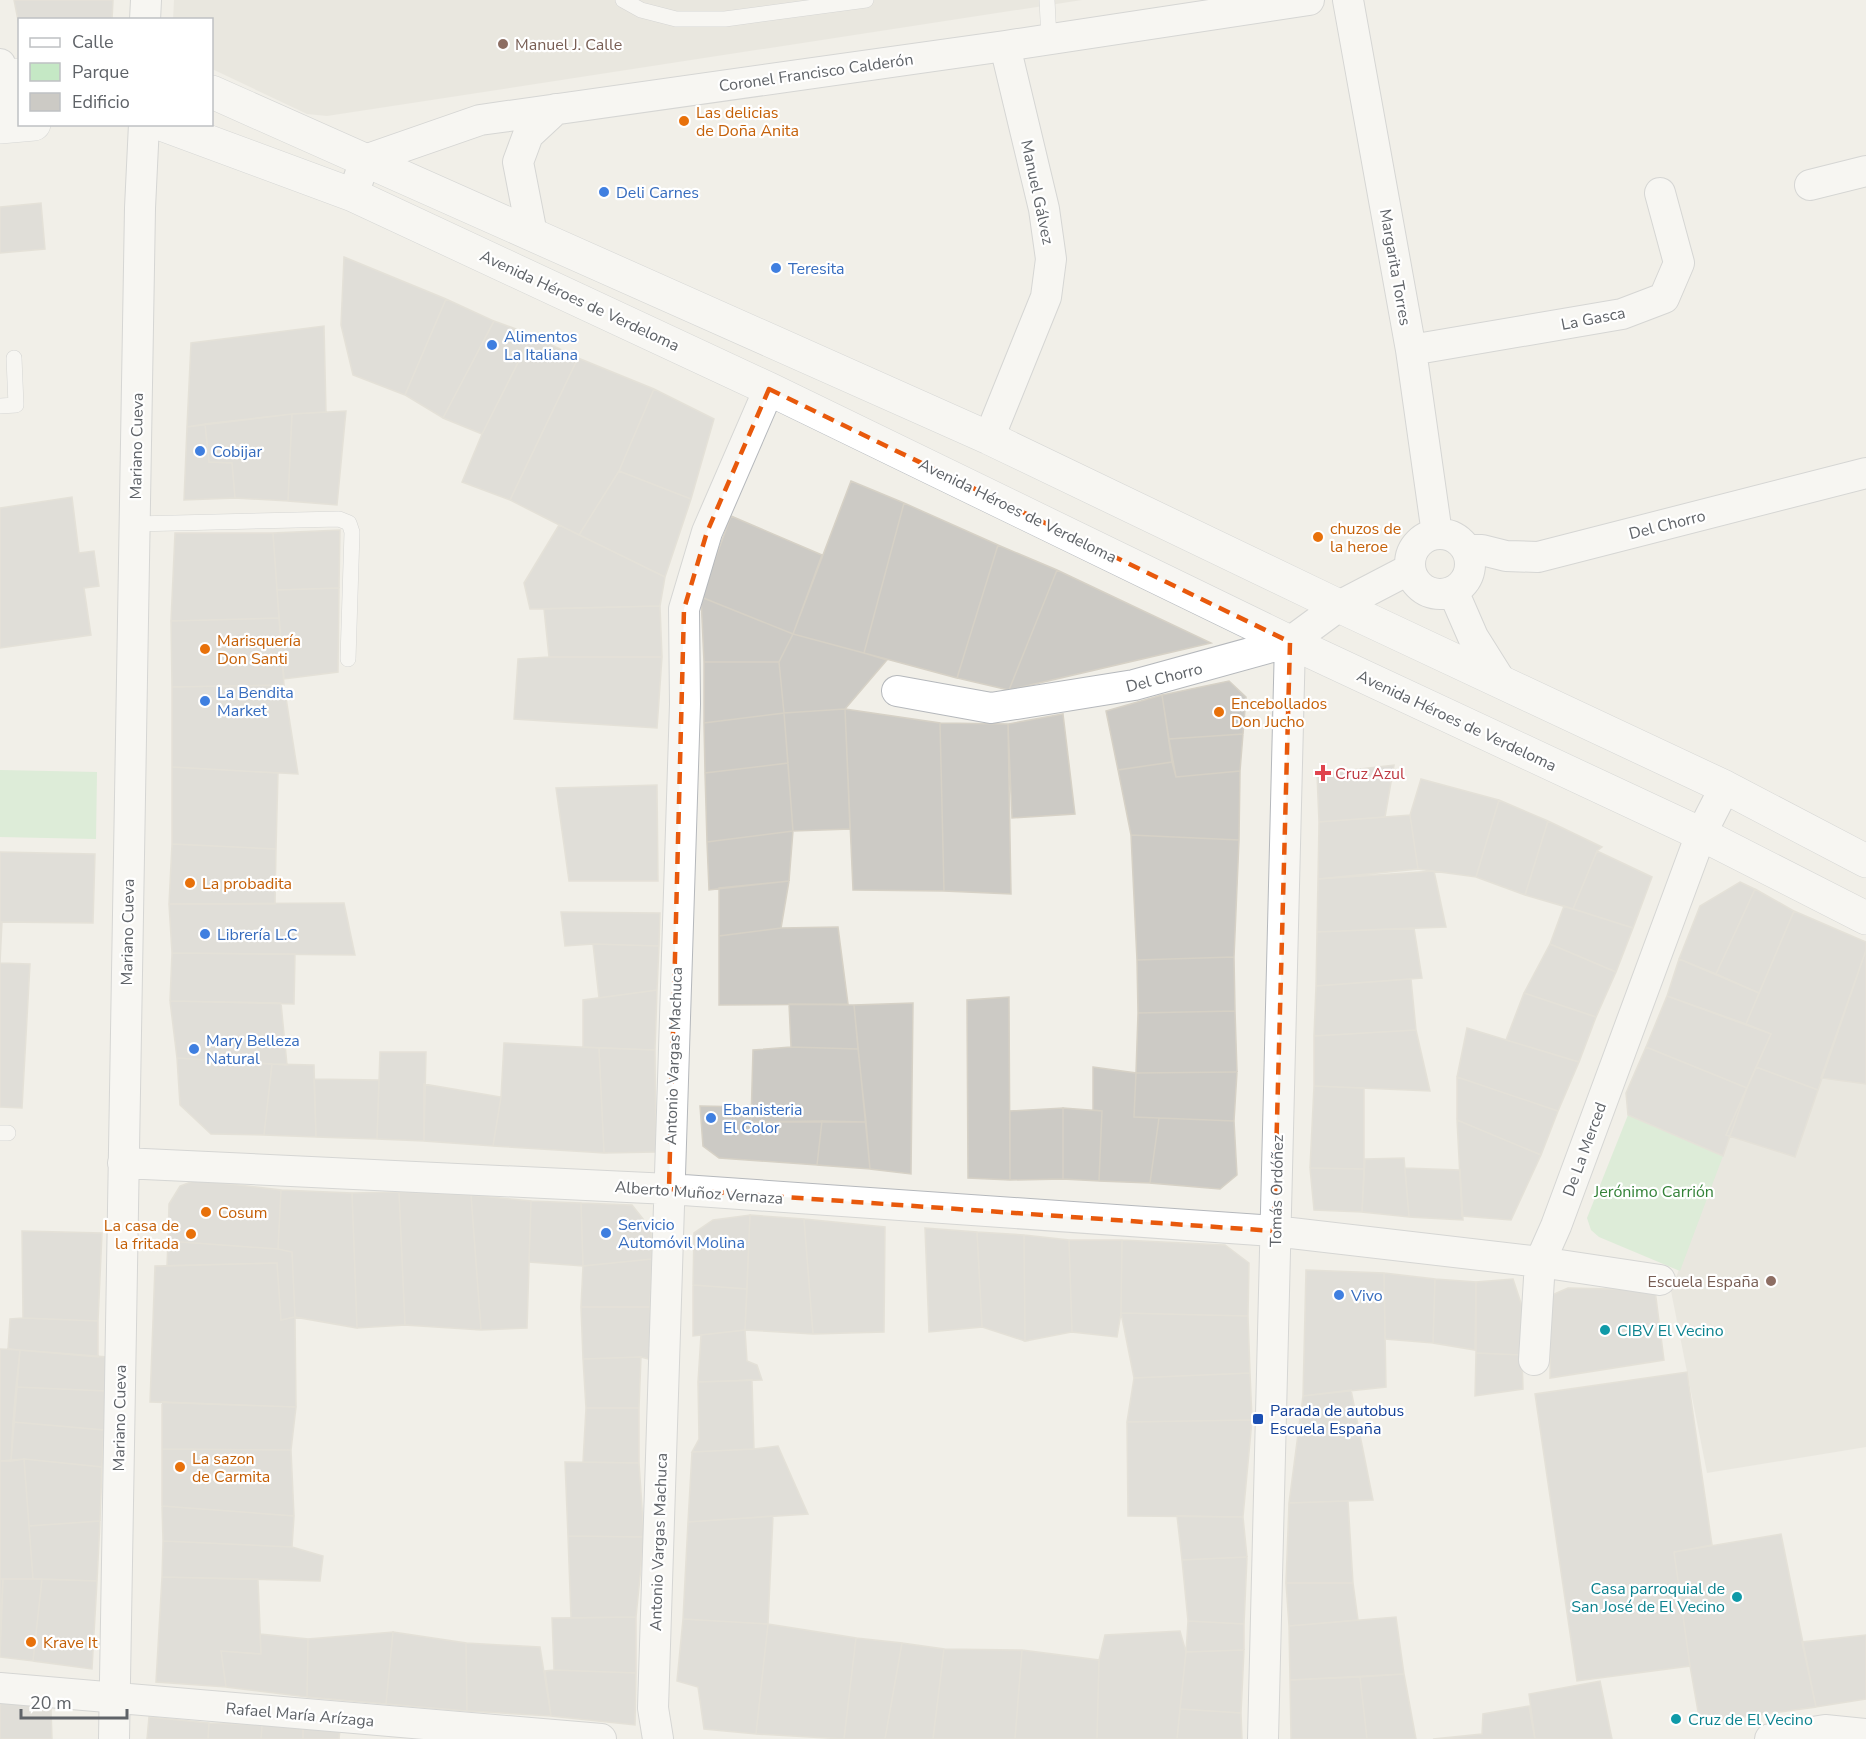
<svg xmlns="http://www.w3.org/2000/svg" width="1866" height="1739" font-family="'Nunito Sans',sans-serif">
<rect width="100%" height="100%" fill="#f1efe8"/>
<path fill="#e1ded6" d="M174,0H1082L327,116L307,114L212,69V20H173Z
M1821,1078L1866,1084V1447L1707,1473L1671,1291L1729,1135L1794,1157Z"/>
<path fill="#c5e8c5" d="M0,770L97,772L96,839L0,837Z
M1628,1115L1723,1156L1680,1271L1599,1237L1591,1230L1587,1218Z"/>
<path fill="#cccac5" stroke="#d6d1c6" stroke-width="1.5" d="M14,0H113L112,20H20V30Z
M41,203L45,249L0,253V207Z
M344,257L446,299L405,395L353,375L341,325Z
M446,299L494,321L443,418L405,395Z
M494,321L532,335L482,434L443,418Z
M324,326L326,412L292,414L187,427L191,343Z
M532,335L578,358L510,500L462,482L482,434Z
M578,358L654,389L619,471L579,535L510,500Z
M654,389L714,419L691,499L619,471Z
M346,411L337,505L288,501L292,414Z
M292,414L288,501L235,498L232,463L209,462L205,424Z
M205,424L209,462L232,463L235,498L184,500L187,427Z
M619,471L691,499L665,577L579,535Z
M851,481L904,503L864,653L793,634Z
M72,497L79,553L94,551L99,586L84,588L91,635L0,648V508Z
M904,503L998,545L957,678L864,653Z
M731,516L822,555L793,634L701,597Z
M559,525L665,577L660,606L530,609L524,583Z
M340,530L339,588L277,590L273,533Z
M175,533H273L279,618L171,621Z
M998,545L1057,570L1009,690L957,678Z
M1057,570L1211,643L1009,690Z
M339,588L338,672L284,679L277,590Z
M701,597L793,634L779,662H704Z
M660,606L662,657H549L544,609Z
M279,618L284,685L172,687L171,621Z
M793,634L864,653L887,660L845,709L784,713L779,662Z
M549,657H662L657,728L514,719L518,659Z
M704,662H779L784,713L704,723Z
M1229,681L1246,697L1243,734L1169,739L1162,695Z
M284,685L298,774L172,767V687Z
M1162,695L1172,762L1118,770L1106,711Z
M845,709L850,829L793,831L784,713Z
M845,709L940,723L944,891L853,890Z
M784,713L788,763L705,773L704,723Z
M1063,714L1075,814L1012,818L1008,724Z
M940,723L1008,724L1011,894L944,891Z
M1243,734L1240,771L1176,777L1169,739Z
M1172,762L1176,777L1240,771L1239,840L1131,835L1118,770Z
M788,763L793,831L707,842L705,773Z
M1394,765L1385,817L1319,822L1317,774Z
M172,767L278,773L276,849L172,844Z
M1421,779L1499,800L1476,877L1418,869L1410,815Z
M657,785L658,881H569L556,788Z
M1499,800L1548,821L1525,895L1476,877Z
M1410,815L1418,869L1318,879L1319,822Z
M1548,821L1602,847L1597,851L1573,909L1525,895Z
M793,831L789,881L709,890L707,842Z
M1131,835L1239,840L1234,957L1137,960Z
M172,844L276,849L275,904H169Z
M1597,851L1652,877L1633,928L1573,909Z
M0,852L95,854L93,923L0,922Z
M1434,871L1446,927L1317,932L1318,879Z
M789,881L781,928L719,936V888Z
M1740,882L1755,889L1716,974L1679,959L1700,906Z
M1755,889L1794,911L1759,993L1716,974Z
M344,903L355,955L172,953L169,904Z
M1564,906L1633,928L1616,972L1550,944Z
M1794,911L1866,942V950L1818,1090L1756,1067L1771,1034L1746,1024Z
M561,912L660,913L659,946L593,944L565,946Z
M0,922H2L0,963L30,964L22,1108L0,1107Z
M838,927L848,1004L719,1005V936L781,928Z
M1414,928L1422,978L1316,986L1317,932Z
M593,944L659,946L657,990L599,998Z
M1550,944L1616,972L1596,1017L1524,993Z
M1866,950V1084L1821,1078Z
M172,953L295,954L294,1004L170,1001Z
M1234,957L1235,1011L1138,1013L1137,960Z
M1679,959L1759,993L1746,1024L1667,996Z
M1411,979L1416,1030L1314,1036L1316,986Z
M657,990L655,1050L583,1047V1000Z
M1524,993L1596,1017L1579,1062L1506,1040Z
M1667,996L1771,1034L1747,1088L1646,1047Z
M1009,997L1010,1180L968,1178L967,1000Z
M170,1001L281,1003L287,1065L177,1058Z
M913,1003L911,1174L870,1169L854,1005Z
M789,1004L854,1005L858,1049L791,1047Z
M1235,1011L1237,1072L1136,1073L1138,1013Z
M1467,1028L1579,1062L1558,1111L1457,1077Z
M1416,1030L1430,1091L1314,1086V1036Z
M504,1043L599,1048L604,1153L493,1146L501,1097Z
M791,1047L858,1049L866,1122H751L753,1050Z
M1646,1047L1747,1088L1723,1156L1628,1115L1626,1093Z
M599,1048L655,1050L656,1152L604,1153Z
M380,1052H426L424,1141L377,1139Z
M177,1058L272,1064L264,1135L211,1134L180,1105Z
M272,1064L314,1065L316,1137L264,1135Z
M1093,1067L1136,1073L1134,1117L1159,1118L1150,1183L1099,1181L1102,1111L1093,1110Z
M1756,1067L1818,1090L1795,1157L1726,1135Z
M1237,1072L1234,1121L1134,1117L1136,1073Z
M1457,1077L1558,1111L1541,1155L1457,1120Z
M314,1079L379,1080L377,1139L316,1137Z
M424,1084L501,1097L493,1146L424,1141Z
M1314,1086L1364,1088V1169L1310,1168Z
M700,1106L750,1107L751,1122L822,1121L817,1165L719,1158L703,1146Z
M1063,1108L1102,1111L1099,1181L1063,1179Z
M1063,1108V1179L1010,1180V1111Z
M1159,1118L1234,1121L1237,1175L1220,1189L1150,1183Z
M1457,1120L1541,1155L1511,1220L1462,1216Z
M822,1121L866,1122L870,1169L817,1165Z
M1404,1158L1409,1217L1362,1212L1365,1159Z
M1310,1168L1364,1169L1362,1212L1314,1210Z
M1405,1168L1460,1170L1463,1220L1409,1217Z
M196,1180L281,1190L278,1249L168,1241L169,1204L180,1186Z
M281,1190L352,1193L357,1328L295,1317L292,1252L278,1249Z
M399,1192L405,1325L357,1328L352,1193Z
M399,1192L471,1195L481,1330L405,1325Z
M471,1195L531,1201L527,1328L481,1330Z
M531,1201L581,1203L583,1266L529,1262Z
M581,1203L632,1205L651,1229L652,1259L583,1266Z
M750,1215L747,1289L693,1285L694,1233L713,1220Z
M750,1215L804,1219L813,1334L745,1330Z
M804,1219L885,1227L884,1332L813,1334Z
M925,1228L977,1232L982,1327L929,1332Z
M22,1231L102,1233L98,1321L23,1318Z
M977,1232L1024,1235L1025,1341L982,1327Z
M1024,1235L1069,1240L1072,1332L1025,1341Z
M1069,1240H1122L1121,1313L1117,1337L1072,1332Z
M1122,1240L1225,1245L1249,1263L1248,1316L1121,1313Z
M168,1241L278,1249L292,1252L295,1317L281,1320L277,1263L167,1266Z
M652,1259L650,1307H581L583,1266Z
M277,1263L281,1320L295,1317L296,1407L150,1402L155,1266Z
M1306,1270L1384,1273L1386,1387L1303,1396Z
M1384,1273L1435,1279L1433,1343L1385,1339Z
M1435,1279L1476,1282L1475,1350L1433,1343Z
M1513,1279L1523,1309L1522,1355L1476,1353V1282Z
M693,1285L747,1289L745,1330L693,1336Z
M1568,1288L1655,1290L1664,1360L1550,1378L1551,1299L1554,1294Z
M581,1307H650L652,1360L641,1357L583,1359Z
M1121,1313L1248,1316L1250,1373L1134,1378Z
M23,1318L98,1321V1357L8,1349L10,1319Z
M745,1330L747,1361L757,1365L762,1380L698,1382L701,1335Z
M0,1349L20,1350L11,1461H0Z
M20,1350L107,1357L106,1391L16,1387Z
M1476,1353L1522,1355L1523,1389L1475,1396Z
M641,1357L639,1408H586L583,1359Z
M1687,1372L1712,1545L1674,1552L1690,1666L1577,1681L1535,1394Z
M1250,1373L1252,1420L1127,1422L1134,1378Z
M752,1380L754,1449L692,1452L699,1439L698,1382Z
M16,1387L106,1391L104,1430L13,1422Z
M1351,1390L1373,1500L1289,1503L1303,1396Z
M162,1402L296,1407L291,1450L162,1449Z
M586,1408H639V1463L583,1462Z
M1252,1420L1243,1517L1128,1516L1127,1422Z
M13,1422L104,1430L102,1467L24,1459L11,1461Z
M778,1446L808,1514L688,1522L692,1452L754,1449Z
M162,1449L291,1450L294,1516L162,1506Z
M24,1459L33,1579H0V1461Z
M24,1459L102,1467L100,1521L29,1526Z
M565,1462L639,1463L644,1537L568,1536Z
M1348,1501L1353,1583H1286L1289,1503Z
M162,1506L294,1516L292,1547L163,1541Z
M773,1516L768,1624L683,1619L688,1522Z
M1177,1516L1243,1517L1247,1557L1182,1560Z
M100,1521L97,1581L33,1579L29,1526Z
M1781,1534L1816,1707L1700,1723L1690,1666L1674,1552Z
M568,1536L644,1537L636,1617L571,1618Z
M163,1541L292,1547L323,1556L320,1581L162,1577Z
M1247,1557L1244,1624L1188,1621L1182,1560Z
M162,1577L258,1579L261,1654L221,1651L226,1687L156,1682Z
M0,1579H3L0,1636Z
M3,1579H42L33,1661L0,1657Z
M42,1579L97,1581L92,1669L33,1661Z
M1286,1583H1353L1358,1620L1289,1626Z
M636,1617V1673L554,1670L552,1618Z
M1396,1617L1404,1674L1290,1680L1289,1626Z
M683,1619L768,1624L756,1734L704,1729L698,1687L677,1681Z
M1188,1621L1244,1624V1650L1186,1652Z
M768,1624L856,1638L844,1739L756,1734Z
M1180,1631L1186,1652L1177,1739H1097L1099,1660L1105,1635Z
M393,1632L386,1704L307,1697L308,1639Z
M393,1632L466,1643L467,1711L386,1704Z
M260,1634L308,1639L307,1697L226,1687L221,1651L261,1654Z
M1866,1635V1699L1816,1707L1802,1642Z
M856,1638L902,1643L885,1739H844Z
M466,1643L540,1647L551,1716L467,1711Z
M902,1643L944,1649L933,1739H885Z
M944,1649L1022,1650L1015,1739H933Z
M1022,1650L1099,1660L1097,1739H1015Z
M1244,1650L1241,1713L1180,1709L1186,1652Z
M554,1670L636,1673L635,1725L551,1716L545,1671Z
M1404,1674L1416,1739H1367L1360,1677Z
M1360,1677L1367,1739H1291L1290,1680Z
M1600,1681L1612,1739H1535L1529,1694Z
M0,1701L51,1709L52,1739H0Z
M1529,1706L1535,1739H1433L1482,1734L1483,1714Z
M1180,1709L1241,1713L1242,1739H1177Z
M149,1717L209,1723L208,1739H147Z
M209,1723L262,1725L261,1739H208Z
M262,1725L303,1726V1739H261Z
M303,1726L340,1729L339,1739H303Z"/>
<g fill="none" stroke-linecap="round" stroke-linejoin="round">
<defs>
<path id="service" d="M623,0L641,10L676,19H725L866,0
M1047,0L1049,39
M0,406L16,405L14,358
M135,524L339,519L349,523L352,532L348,659
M0,1133H8"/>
<path id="minor" d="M1348,0L1411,350L1437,534
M145,20L146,0
M0,64L10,126
M1810,185L1866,171
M353,195L365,160L480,120L1005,46L1309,0
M532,234L518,162L528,135L556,109
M1411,350L1622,314L1664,298L1679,263L1660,193
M989,438L1046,297L1051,259L1044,209L1005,46
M1410 564a30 30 0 1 1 60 0a30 30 0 1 1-60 0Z
M1467,550H1482L1506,556L1538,557L1866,473
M1453,591L1473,637L1500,680
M897,691L991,708L1134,685L1290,642L1339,606L1410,569
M123,1163L669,1189L1274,1231L1540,1262L1556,1226L1701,834L1725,787
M1534,1360L1540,1262L1660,1280
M0,1688L601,1739
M114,1739L140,208L144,124
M658,1739L653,1708L685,704L684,609L707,532L769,389
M1263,1739L1290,642
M1770,1739L1825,1730L1866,1734"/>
<path id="secondary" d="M0,76L20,75
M212,92L989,438L1339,606L1725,787L1866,861
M161,124L353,195L769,389L1290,642L1701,834L1866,918
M0,127L34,124"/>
</defs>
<use href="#service" stroke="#b5b8bc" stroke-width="16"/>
<use href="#minor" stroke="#b5b8bc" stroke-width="32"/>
<use href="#secondary" stroke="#b6babf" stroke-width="34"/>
<use href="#service" stroke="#fff" stroke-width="15"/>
<use href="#minor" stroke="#fff" stroke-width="30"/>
<use href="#secondary" stroke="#fff" stroke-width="33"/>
</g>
<path d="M0 0H1866V1739H0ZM769,389L1290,642L1274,1231L669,1189L684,609L707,532Z" fill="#f1efe8" fill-opacity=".55" fill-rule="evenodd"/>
<path fill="none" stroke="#e8590c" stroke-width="4.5" stroke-dasharray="12 8" stroke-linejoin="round" d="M769,389L1290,642L1274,1231L669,1189L684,609L707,532Z"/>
<g fill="#8d6e63" stroke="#fff" stroke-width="2">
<circle cx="503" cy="44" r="6"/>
<circle cx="1771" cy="1281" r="6"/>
</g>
<g fill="#e8710a" stroke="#fff" stroke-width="2">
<circle cx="684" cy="121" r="6"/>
<circle cx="1318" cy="537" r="6"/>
<circle cx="205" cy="649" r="6"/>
<circle cx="1219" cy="712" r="6"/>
<circle cx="190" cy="883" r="6"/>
<circle cx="206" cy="1212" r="6"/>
<circle cx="191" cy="1234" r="6"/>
<circle cx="180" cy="1467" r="6"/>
<circle cx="31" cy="1642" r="6"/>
</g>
<g fill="#3f7fe0" stroke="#fff" stroke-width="2">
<circle cx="604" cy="192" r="6"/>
<circle cx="776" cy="268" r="6"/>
<circle cx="492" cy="345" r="6"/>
<circle cx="200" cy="451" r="6"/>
<circle cx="205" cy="701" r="6"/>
<circle cx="205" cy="934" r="6"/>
<circle cx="194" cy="1049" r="6"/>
<circle cx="711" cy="1118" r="6"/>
<circle cx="606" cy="1233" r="6"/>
<circle cx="1339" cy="1295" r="6"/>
</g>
<path fill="#e0444e" stroke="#fff" stroke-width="2" d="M1320 764h6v6h6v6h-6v6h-6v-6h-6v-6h6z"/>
<g fill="#0f9aa8" stroke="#fff" stroke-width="2">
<circle cx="1605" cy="1330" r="6"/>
<circle cx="1737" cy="1597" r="6"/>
<circle cx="1676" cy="1719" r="6"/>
</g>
<rect fill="#1a4fb4" stroke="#fff" stroke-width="2" x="1252" y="1413" width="12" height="12" rx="3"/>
<g text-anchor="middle" stroke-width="4.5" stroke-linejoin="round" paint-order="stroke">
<g font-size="16" fill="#785e54" stroke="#fff" text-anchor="start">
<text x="515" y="50">Manuel J. Calle</text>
<text x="1759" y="1287" text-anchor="end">Escuela España</text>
</g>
<g font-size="16" fill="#5f6368" stroke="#fff">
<text transform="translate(816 72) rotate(-8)" y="6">Coronel Francisco Calderón</text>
<text transform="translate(1038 192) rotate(78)" y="6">Manuel Gálvez</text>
<text transform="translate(1396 267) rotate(80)" y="6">Margarita Torres</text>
<text transform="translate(580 300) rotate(25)" y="6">Avenida Héroes de Verdeloma</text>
<text transform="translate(1593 318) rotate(-11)" y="6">La Gasca</text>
<text transform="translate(136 446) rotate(-89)" y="6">Mariano Cueva</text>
<text transform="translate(1018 510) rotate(26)" y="6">Avenida Héroes de Verdeloma</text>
<text transform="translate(1667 524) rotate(-14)" y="6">Del Chorro</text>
<text transform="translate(1164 677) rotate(-14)" y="6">Del Chorro</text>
<text transform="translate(1457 720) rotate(25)" y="6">Avenida Héroes de Verdeloma</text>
<text transform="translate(127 932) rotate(-89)" y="6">Mariano Cueva</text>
<text transform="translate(673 1056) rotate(-88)" y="6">Antonio Vargas Machuca</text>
<text transform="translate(1584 1149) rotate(-70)" y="6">De La Merced</text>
<text transform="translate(1276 1191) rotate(-89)" y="6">Tomás Ordóñez</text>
<text transform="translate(699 1192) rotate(4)" y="6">Alberto Muñoz Vernaza</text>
<text transform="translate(119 1418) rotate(-89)" y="6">Mariano Cueva</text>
<text transform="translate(658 1542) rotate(-88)" y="6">Antonio Vargas Machuca</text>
<text transform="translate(300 1714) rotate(5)" y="6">Rafael María Arízaga</text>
</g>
<g font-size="16" fill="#c56008" stroke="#fff" text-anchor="start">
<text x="696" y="118">Las delicias<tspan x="696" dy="18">de Doña Anita</tspan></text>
<text x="1330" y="534">chuzos de<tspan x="1330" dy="18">la heroe</tspan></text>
<text x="217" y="646">Marisquería<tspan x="217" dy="18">Don Santi</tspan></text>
<text x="1231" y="709">Encebollados<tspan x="1231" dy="18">Don Jucho</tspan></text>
<text x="202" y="889">La probadita</text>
<text x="218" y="1218">Cosum</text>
<text x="179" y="1231" text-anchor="end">La casa de<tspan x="179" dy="18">la fritada</tspan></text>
<text x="192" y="1464">La sazon<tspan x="192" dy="18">de Carmita</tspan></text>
<text x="43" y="1648">Krave It</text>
</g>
<g font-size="16" fill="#366cbe" stroke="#fff" text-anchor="start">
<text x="616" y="198">Deli Carnes</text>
<text x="788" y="274">Teresita</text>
<text x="504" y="342">Alimentos<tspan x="504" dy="18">La Italiana</tspan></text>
<text x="212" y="457">Cobijar</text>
<text x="217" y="698">La Bendita<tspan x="217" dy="18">Market</tspan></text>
<text x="217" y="940">Librería L.C</text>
<text x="206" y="1046">Mary Belleza<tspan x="206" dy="18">Natural</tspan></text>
<text x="723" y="1115">Ebanisteria<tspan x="723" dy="18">El Color</tspan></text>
<text x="618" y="1230">Servicio<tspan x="618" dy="18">Automóvil Molina</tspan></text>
<text x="1351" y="1301">Vivo</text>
</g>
<g font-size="16" fill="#be3a42" stroke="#fff" text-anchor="start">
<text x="1335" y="779">Cruz Azul</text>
</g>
<g font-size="16" fill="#348238" stroke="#fff">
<text x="1654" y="1197">Jerónimo Carrión</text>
</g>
<g font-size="16" fill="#0d838f" stroke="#fff" text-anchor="start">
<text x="1617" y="1336">CIBV El Vecino</text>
<text x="1725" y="1594" text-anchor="end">Casa parroquial de<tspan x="1725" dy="18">San José de El Vecino</tspan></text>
<text x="1688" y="1725">Cruz de El Vecino</text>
</g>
<g font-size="16" fill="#164399" stroke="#fff" text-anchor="start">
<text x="1270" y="1416">Parada de autobus<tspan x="1270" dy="18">Escuela España</tspan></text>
</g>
</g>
<rect x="18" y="18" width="195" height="108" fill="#ffffff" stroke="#bfc1c3" stroke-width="1.5"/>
<rect x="30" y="38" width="30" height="9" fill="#ffffff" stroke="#bfc1c3" stroke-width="1.5"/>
<text x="72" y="48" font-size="18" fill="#5f6368">Calle</text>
<rect x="30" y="63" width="30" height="18" fill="#c5e8c5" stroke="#bfc1c3" stroke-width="1.5"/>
<text x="72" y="78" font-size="18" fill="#5f6368">Parque</text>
<rect x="30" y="93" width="30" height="18" fill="#cccac5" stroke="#bfc1c3" stroke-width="1.5"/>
<text x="72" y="108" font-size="18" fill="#5f6368">Edificio</text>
<path d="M21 1709v9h106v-9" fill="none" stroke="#5f6368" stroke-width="3"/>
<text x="30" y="1709" font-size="18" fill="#5f6368" stroke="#ffffff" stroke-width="4.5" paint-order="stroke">20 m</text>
</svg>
